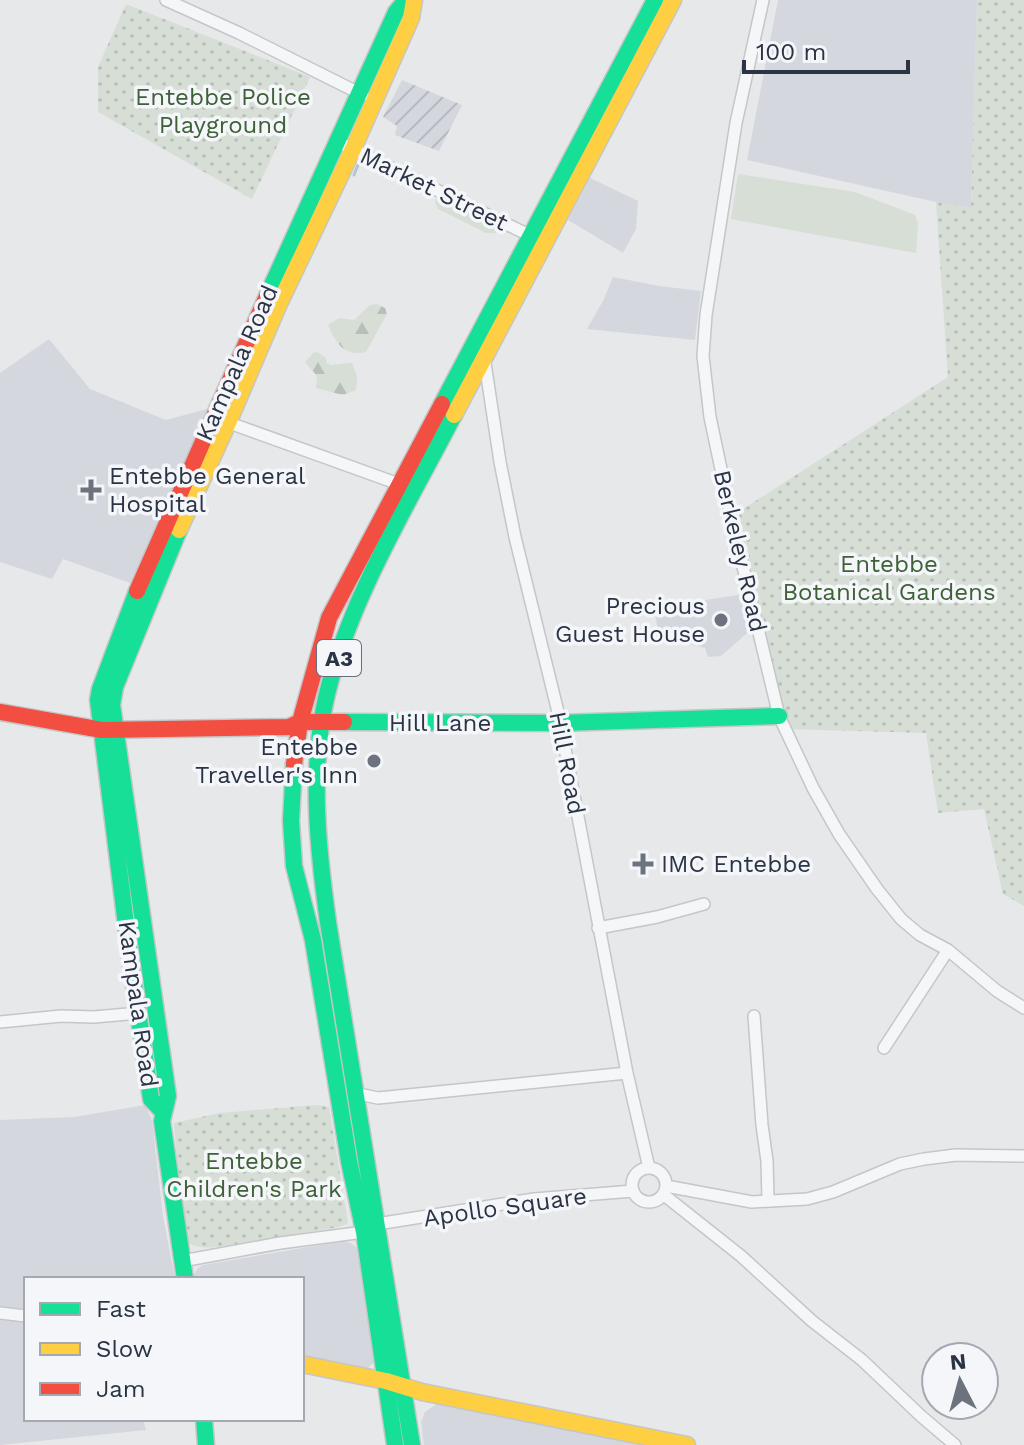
<svg xmlns="http://www.w3.org/2000/svg" width="1024" height="1445" font-family="'Work Sans',sans-serif">
<defs>
<pattern id="industrial-furrows" width="10" height="10" patternUnits="userSpaceOnUse" patternTransform="scale(2)"><rect width="10" height="10" fill="#d4d7dd"/><path d="M-1 1l2-2M0 10L10 0M9 11l2-2" fill="none" stroke="#b6b9bf"/></pattern>
<pattern id="forest-firs" width="22" height="20" patternUnits="userSpaceOnUse" patternTransform="scale(2)"><rect width="22" height="20" fill="#d6ded6"/><path d="M5 1l3.5 6h-7zM16 11l3.5 6h-7z" fill="#b8bfb9"/></pattern>
<pattern id="park-dots" width="8" height="8" patternUnits="userSpaceOnUse" patternTransform="scale(2)"><rect width="8" height="8" fill="#d6ded6"/><path d="M2 2h.1M6 6h.1" fill="none" stroke="#b8bfb9" stroke-width="1.8" stroke-linecap="round"/></pattern>
</defs>
<rect width="100%" height="100%" fill="#e6e8ea"/>
<path fill="#d4d7dd" d="M778,0H977L971,208L936,202L747,160Z
M590,178L638,201L636,229L623,253L568,220Z
M613,277L659,286L701,291L695,340L587,329L604,299Z
M49,339L90,389L166,420L229,403L133,584L63,559L52,579L0,562V373Z
M744,594L753,628L721,656L708,657L705,648L659,636L654,608Z
M145,1105L152,1120L163,1216L175,1279H26V1309L0,1306V1120L74,1117Z
M344,1241L351,1243L357,1248L374,1362L368,1368L363,1369L302,1357V1279H191L198,1268L203,1265Z
M0,1320L26,1322V1419H143L146,1430L0,1445Z
M441,1401L517,1416L639,1445H424L421,1422L425,1412Z"/>
<path fill="url(#industrial-furrows)" d="M402,80L462,105L439,151L395,135L397,126L383,117Z"/>
<path fill="#d6ded6" d="M738,174L855,192L915,215L918,224L916,253L731,219Z
M437,195L508,228L511,233H486L438,209L435,203Z"/>
<path fill="url(#forest-firs)" d="M377,304L385,308L387,314L366,352C344,357 336,343 328,325L339,318L354,320L370,305Z
M314,352L319,353L326,358V363L331,365L352,363L357,377L356,390L343,395L316,388L317,376L305,362Z"/>
<path fill="url(#park-dots)" d="M977,0H1024V906L1003,894L984,809L938,813L926,733L784,729L738,526L737,513L948,377L936,202L971,208Z
M126,4L310,77L252,199L98,112V67Z
M316,1105L329,1107L348,1223L339,1227L218,1247C202,1248 186,1249 182,1230L174,1123L220,1113Z"/>
<g fill="none" stroke-linecap="round" stroke-linejoin="round">
<path stroke="#b4c4d5" stroke-width="3" d="M354,175L360,160"/>
<defs>
<path id="street" d="M166,0L239,33L363,95
M763,0L736,123L706,315L703,356L710,417L732,521L779,716L813,788L839,834L877,889L901,919L920,935L948,950L997,991L1024,1008
M336,141L531,236
M485,363L500,462L515,537L558,712L627,1073L649,1168
M224,421L396,483L400,486
M598,928L657,917L704,904
M754,1016L762,1125L767,1161L768,1200
M0,1022L61,1016L94,1017L139,1013
M884,1048L948,950
M354,1093L378,1098L627,1073
M632 1185a17 17 0 1 1 34 0a17 17 0 1 1-34 0Z
M666,1186L752,1202L807,1199L833,1192L900,1164L924,1159L956,1155L1024,1156
M664,1195L741,1256L812,1321L862,1360L921,1416L955,1445
M377,1224L534,1199L633,1191
M182,1261L280,1243L364,1232
M0,1313L26,1316"/>
<path id="fast" d="M268,294L396,12L406,0
M442,404L655,0
M179,530L115,687L112,705L168,1096L162,1121L185,1279
M137,591L100,689L98,700L131,965L151,1099L163,1112
M344,722L560,723L779,716
M294,764L291,821L294,866L313,940L349,1161L364,1232L395,1445
M204,1419L206,1445
M412,1445L328,922C318,850 310,775 325,703C346,605 408,504 454,415"/>
<path id="slow" d="M454,415L673,0
M179,530L228,423L278,306L353,149L411,18L414,0
M302,1364L386,1381L422,1392L687,1445"/>
<path id="jam" d="M137,591L268,294
M0,712L102,730L289,727L300,722H344
M294,764L300,722L329,618L442,404"/>
</defs>
<use href="#street" stroke="#c4c6c8" stroke-width="14"/>
<use href="#fast" stroke="#c4c6c8" stroke-width="19"/>
<use href="#slow" stroke="#c4c6c8" stroke-width="19"/>
<use href="#jam" stroke="#c4c6c8" stroke-width="19"/>
<use href="#street" stroke="#f5f6f7" stroke-width="11"/>
<use href="#fast" stroke="#16e098" stroke-width="16"/>
<use href="#slow" stroke="#ffcf43" stroke-width="16"/>
<use href="#jam" stroke="#f24e42" stroke-width="16"/>
</g>
<g fill="#6c737f" stroke="#f4f6f9" stroke-width="3">
<path d="M87 478h8v8h8v8h-8v8h-8v-8h-8v-8h8z"/>
<circle cx="721" cy="620" r="8"/>
<circle cx="374" cy="761" r="8"/>
<path d="M639 852h8v8h8v8h-8v8h-8v-8h-8v-8h8z"/>
</g>
<g text-anchor="middle" stroke-width="7" stroke-linejoin="round" paint-order="stroke">
<rect fill="#f4f6f9" stroke="#676e7b" stroke-width="2" x="317" y="640" width="44" height="36" rx="6"/>
<g font-size="22" font-weight="bold" fill="#2b3445">
<text x="339" y="666">A3</text>
</g>
<g font-size="24" fill="#3f6138" stroke="#f4f6f9">
<text x="223" y="105">Entebbe Police<tspan x="223" dy="28">Playground</tspan></text>
<text x="889" y="572">Entebbe<tspan x="889" dy="28">Botanical Gardens</tspan></text>
<text x="254" y="1169">Entebbe<tspan x="254" dy="28">Children's Park</tspan></text>
</g>
<g font-size="24" fill="#2b3445" stroke="#f4f6f9">
<text transform="translate(434 189) rotate(26)" y="8">Market Street</text>
<text transform="translate(237 363) rotate(-66)" y="8">Kampala Road</text>
<text transform="translate(740 551) rotate(77)" y="8">Berkeley Road</text>
<text x="440" y="731">Hill Lane</text>
<text transform="translate(567 763) rotate(79)" y="8">Hill Road</text>
<text transform="translate(138 1004) rotate(82)" y="8">Kampala Road</text>
<text transform="translate(505 1207) rotate(-8)" y="8">Apollo Square</text>
</g>
<g font-size="24" fill="#2b3445" stroke="#f4f6f9" text-anchor="start">
<text x="109" y="484">Entebbe General<tspan x="109" dy="28">Hospital</tspan></text>
<text x="705" y="614" text-anchor="end">Precious<tspan x="705" dy="28">Guest House</tspan></text>
<text x="358" y="755" text-anchor="end">Entebbe<tspan x="358" dy="28">Traveller's Inn</tspan></text>
<text x="661" y="872">IMC Entebbe</text>
</g>
</g>
<rect x="24" y="1277" width="280" height="144" fill="#f4f6f9" stroke="#a4a8b1" stroke-width="2"/>
<rect x="40" y="1303" width="40" height="12" fill="#16e098" stroke="#a4a8b1" stroke-width="2"/>
<text x="96" y="1317" font-size="24" fill="#2b3445">Fast</text>
<rect x="40" y="1343" width="40" height="12" fill="#ffcf43" stroke="#a4a8b1" stroke-width="2"/>
<text x="96" y="1357" font-size="24" fill="#2b3445">Slow</text>
<rect x="40" y="1383" width="40" height="12" fill="#f24e42" stroke="#a4a8b1" stroke-width="2"/>
<text x="96" y="1397" font-size="24" fill="#2b3445">Jam</text>
<g transform="translate(960 1381) rotate(354)"><circle r="38" fill="#f4f6f9" stroke="#a4a8b1" stroke-width="2"/>
<path d="M0-6L14 30L0 20L-14 30Z" fill="#6c737f"/>
<text y="-12" font-size="22" font-weight="bold" text-anchor="middle" fill="#2b3445">N</text>
</g>
<path d="M744 60v12h164v-12" fill="none" stroke="#2b3445" stroke-width="4"/>
<text x="756" y="60" font-size="24" fill="#2b3445" stroke="#f4f6f9" stroke-width="6" paint-order="stroke">100 m</text>
</svg>
